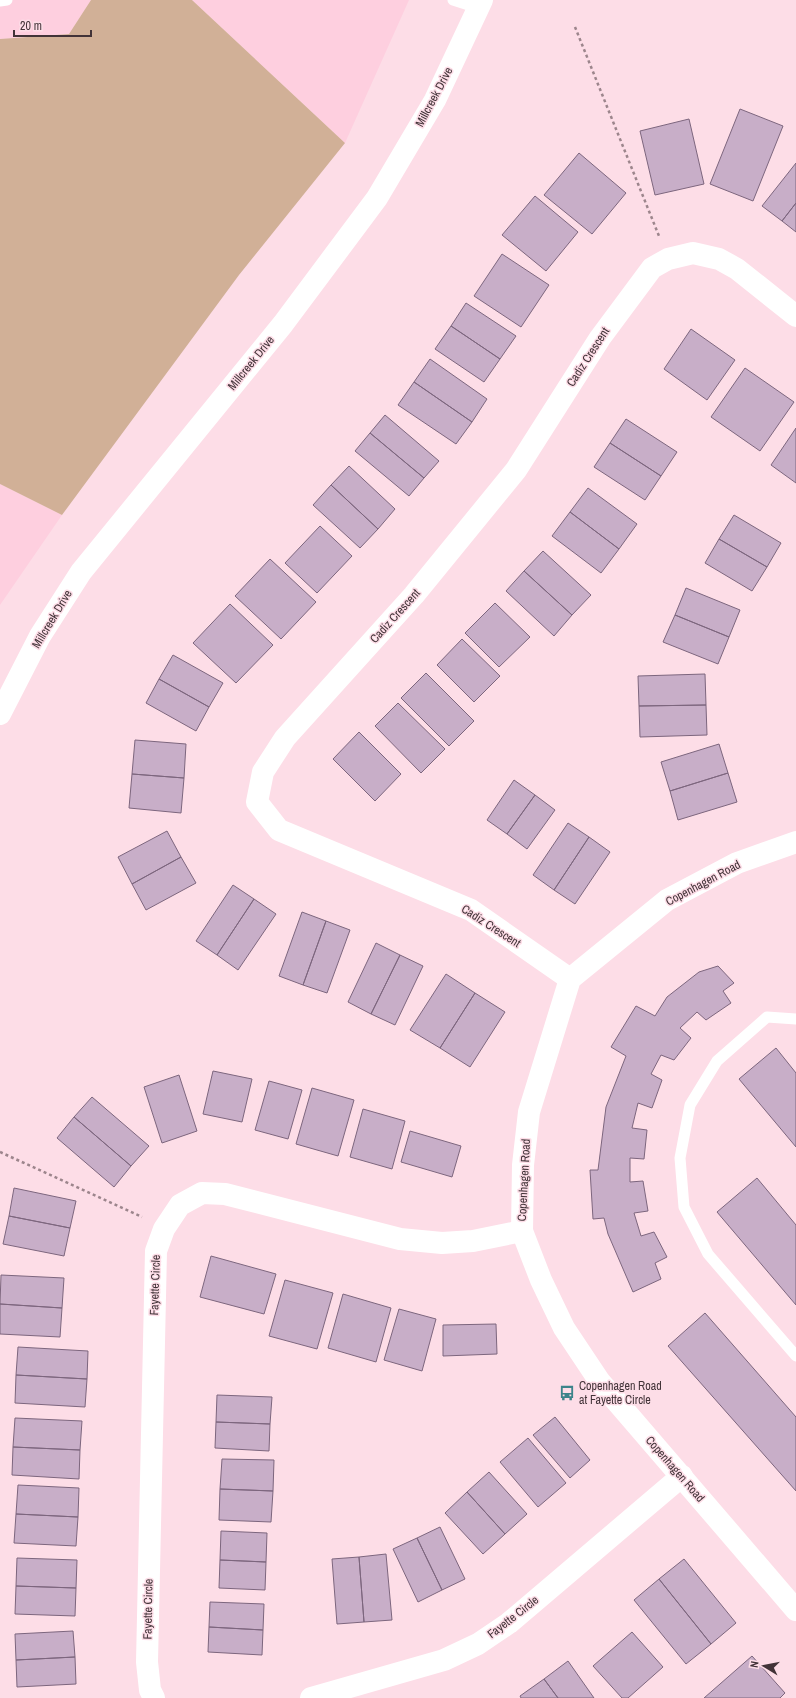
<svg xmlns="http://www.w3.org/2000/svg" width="796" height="1698" font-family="'Archivo Narrow',sans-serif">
<rect width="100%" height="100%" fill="#fddde7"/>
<path fill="#fecfdf" d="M0,0H91L69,34L0,39Z
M192,0H409L345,143Z
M0,484L62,515L0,605Z"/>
<path fill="#d1b097" d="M91,0H192L345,143L239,275L62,515L0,484V39L69,34Z"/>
<path fill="#c8aec8" stroke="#7d667e" d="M740,109L783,126L753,201L710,184Z
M689,119L704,184L655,195L640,131Z
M579,153L626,193L592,234L544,195Z
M796,163V203L782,221L762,206Z
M535,196L578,232L546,271L502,235Z
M796,203V232L782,221Z
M502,254L549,285L521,327L474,296Z
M466,303L516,336L500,359L451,326Z
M451,326L500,359L484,382L435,349Z
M691,329L735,360L707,400L664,369Z
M430,359L487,399L472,422L414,382Z
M745,368L794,402L760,451L711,417Z
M414,382L472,422L456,444L398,405Z
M385,415L439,461L424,478L370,433Z
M626,419L677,452L661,476L610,443Z
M796,428V483L771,465Z
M370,433L424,478L409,496L355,451Z
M610,443L661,476L645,500L594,467Z
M349,466L395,509L378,529L331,485Z
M331,485L378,529L360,548L313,505Z
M588,488L637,524L619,549L570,512Z
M570,512L619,549L601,573L552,536Z
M734,515L781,543L767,567L719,539Z
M320,526L352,556L317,593L285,563Z
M719,539L767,567L752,591L705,563Z
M543,551L591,595L572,615L524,571Z
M270,559L316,602L281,639L235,596Z
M524,571L572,615L554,636L506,591Z
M686,588L740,610L729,637L675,615Z
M495,603L530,637L499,667L465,633Z
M230,604L273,645L236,683L193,643Z
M675,615L729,637L718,664L663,642Z
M462,639L500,676L474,702L437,665Z
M173,655L223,683L209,707L159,679Z
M426,673L474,721L449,746L401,698Z
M705,674L706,705L639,706L638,676Z
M159,679L209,707L196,731L146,703Z
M398,703L445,749L421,773L375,726Z
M706,705L707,735L640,737L639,706Z
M359,732L401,774L375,801L333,759Z
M135,740L186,744L184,778L132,774Z
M719,744L728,773L670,791L661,762Z
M728,773L737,802L678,820L670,791Z
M132,774L184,778L181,813L129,808Z
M514,780L535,795L507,834L487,820Z
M535,795L555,810L527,849L507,834Z
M568,823L589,837L554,890L533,875Z
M167,831L181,857L132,884L118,857Z
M589,837L610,852L575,904L554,890Z
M181,857L196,883L146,910L132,884Z
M233,885L254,899L217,955L196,941Z
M254,899L276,914L238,970L217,955Z
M302,912L326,921L303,985L279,976Z
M326,921L350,930L327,993L303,985Z
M376,943L400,955L371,1014L348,1002Z
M400,955L423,966L395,1025L371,1014Z
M718,966L734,983L723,991L731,1003L706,1020L697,1012L680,1028L691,1038L674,1060L661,1055L651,1074L662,1080L652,1108L638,1103L632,1128L647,1130L644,1159L630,1158V1182L643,1181L648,1211L634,1213L641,1236L654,1232L667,1257L655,1263L661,1279L633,1292L608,1234L604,1218L593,1219L590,1170H598L606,1107L626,1056L611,1047L636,1006L655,1016L667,997L699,972Z
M446,974L475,993L440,1048L410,1030Z
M475,993L505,1012L470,1067L440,1048Z
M776,1048L796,1073V1147L739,1079Z
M213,1071L252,1079L242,1122L203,1114Z
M179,1075L197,1131L162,1143L144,1087Z
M269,1081L302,1090L288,1139L255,1130Z
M312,1088L354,1100L338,1156L296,1144Z
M92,1097L149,1146L131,1166L74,1117Z
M363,1109L405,1121L392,1169L350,1157Z
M74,1117L131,1166L114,1187L57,1138Z
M410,1131L461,1146L452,1177L401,1162Z
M757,1178L796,1225V1305L717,1212Z
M14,1188L76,1201L70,1228L9,1216Z
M9,1216L70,1228L64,1256L3,1244Z
M211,1256L276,1274L264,1314L200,1297Z
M1,1275L64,1278L62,1308L0,1304Z
M285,1280L333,1293L317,1349L269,1336Z
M343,1294L391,1308L376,1362L328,1348Z
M0,1304L62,1308L60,1337L0,1334Z
M399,1309L436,1319L422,1371L384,1360Z
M705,1313L796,1417V1491L668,1346Z
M496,1324L497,1354L443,1356V1325Z
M18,1347L88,1351L87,1379L16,1375Z
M16,1375L87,1379L85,1407L15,1403Z
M217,1395L272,1397L270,1424L216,1422Z
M555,1417L590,1460L570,1478L533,1435Z
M15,1418L82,1421L80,1450L13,1447Z
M216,1422L270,1424L269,1451L215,1448Z
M528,1438L566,1483L538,1507L500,1462Z
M13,1447L80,1450L79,1479L12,1475Z
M222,1459L274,1460L273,1491L220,1489Z
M489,1472L527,1514L505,1534L467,1492Z
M18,1485L79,1488L78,1517L16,1514Z
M220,1489L273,1491L271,1522L219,1520Z
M467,1492L505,1534L483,1554L445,1513Z
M16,1514L78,1517L76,1546L14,1543Z
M440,1527L465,1579L442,1590L417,1538Z
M221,1531L267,1533L266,1562L220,1560Z
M417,1538L442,1590L418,1602L393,1549Z
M386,1554L392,1620L364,1622L359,1557Z
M359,1557L364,1622L337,1624L332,1559Z
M17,1558L77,1560L76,1588L16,1586Z
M684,1559L736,1623L711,1644L659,1579Z
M220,1560L266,1562L265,1590L219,1588Z
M659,1579L711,1644L686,1664L634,1600Z
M16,1586L76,1588L75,1616L15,1614Z
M210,1602L264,1604L263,1630L209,1627Z
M209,1627L263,1630L262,1655L208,1652Z
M73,1631L75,1657L16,1660L15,1634Z
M632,1632L663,1667L628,1698H622L593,1666Z
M752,1656L785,1693L780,1698H704Z
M75,1657L76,1684L17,1687L16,1660Z
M568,1661L594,1698H558L544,1679Z
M544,1679L558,1698H521L520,1696Z"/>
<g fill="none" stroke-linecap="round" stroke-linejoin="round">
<path stroke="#9c858c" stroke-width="2.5" stroke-dasharray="3 3" stroke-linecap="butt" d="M575,27L659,236
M0,1152L142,1217"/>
<path stroke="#fff" stroke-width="11" d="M453,0L478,8
M0,1L7,0
M796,1019L767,1017L717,1061L690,1105L680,1158L684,1207L708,1254L796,1356"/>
<path stroke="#fff" stroke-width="22" d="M0,714L40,636L81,572L283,324L377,198L435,100L482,0
M570,979L471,910L279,830L257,802L263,772L285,738L414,595L516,470L600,338L652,268L668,259L693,253L719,259L737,269L796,316
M154,1698L150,1690L147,1662L156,1251L164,1229L180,1205L202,1193L225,1194L400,1239L442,1243L473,1241L522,1231
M311,1698L444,1660L478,1644L509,1623L682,1476"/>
<path stroke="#fff" stroke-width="22" d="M796,842L737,863L667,900L570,979L529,1112L523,1165L522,1231L541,1280L564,1328L600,1382L796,1610"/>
</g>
<defs>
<symbol id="bus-bare" viewBox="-9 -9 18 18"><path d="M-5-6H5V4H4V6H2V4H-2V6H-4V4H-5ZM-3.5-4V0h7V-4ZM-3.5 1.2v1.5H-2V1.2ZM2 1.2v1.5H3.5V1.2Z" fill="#3c848a" stroke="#fddde7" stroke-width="2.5" paint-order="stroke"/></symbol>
</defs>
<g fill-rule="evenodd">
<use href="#bus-bare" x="556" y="1382" width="22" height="22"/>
</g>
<g text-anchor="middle" stroke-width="3" stroke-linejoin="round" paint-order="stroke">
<g font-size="12" fill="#423338" stroke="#fddde7">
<text transform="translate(434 97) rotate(-62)" y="4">Millcreek Drive</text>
<text transform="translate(588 357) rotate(-57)" y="4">Cadiz Crescent</text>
<text transform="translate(251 363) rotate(-51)" y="4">Millcreek Drive</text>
<text transform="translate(395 616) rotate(-48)" y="4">Cadiz Crescent</text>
<text transform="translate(52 619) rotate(-59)" y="4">Millcreek Drive</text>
<text transform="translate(703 883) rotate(-28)" y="4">Copenhagen Road</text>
<text transform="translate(491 926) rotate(33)" y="4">Cadiz Crescent</text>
<text transform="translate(524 1180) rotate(-87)" y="4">Copenhagen Road</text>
<text transform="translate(155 1285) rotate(-88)" y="4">Fayette Circle</text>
<text transform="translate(675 1469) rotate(49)" y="4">Copenhagen Road</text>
<text transform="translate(148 1609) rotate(-89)" y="4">Fayette Circle</text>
<text transform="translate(513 1617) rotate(-38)" y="4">Fayette Circle</text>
</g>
<g font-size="12" fill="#423338" stroke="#fddde7" text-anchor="start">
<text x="579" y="1390">Copenhagen Road<tspan x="579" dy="14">at Fayette Circle</tspan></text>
</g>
</g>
<g transform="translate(764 1666) rotate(280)" stroke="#fddde7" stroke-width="3" paint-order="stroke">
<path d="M0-3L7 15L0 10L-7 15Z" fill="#423338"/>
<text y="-6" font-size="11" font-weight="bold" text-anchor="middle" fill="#423338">N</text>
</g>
<path d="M14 30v6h77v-6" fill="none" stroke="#423338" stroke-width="2"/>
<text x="20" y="30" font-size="12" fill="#423338" stroke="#fddde7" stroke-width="3" paint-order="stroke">20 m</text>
</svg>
